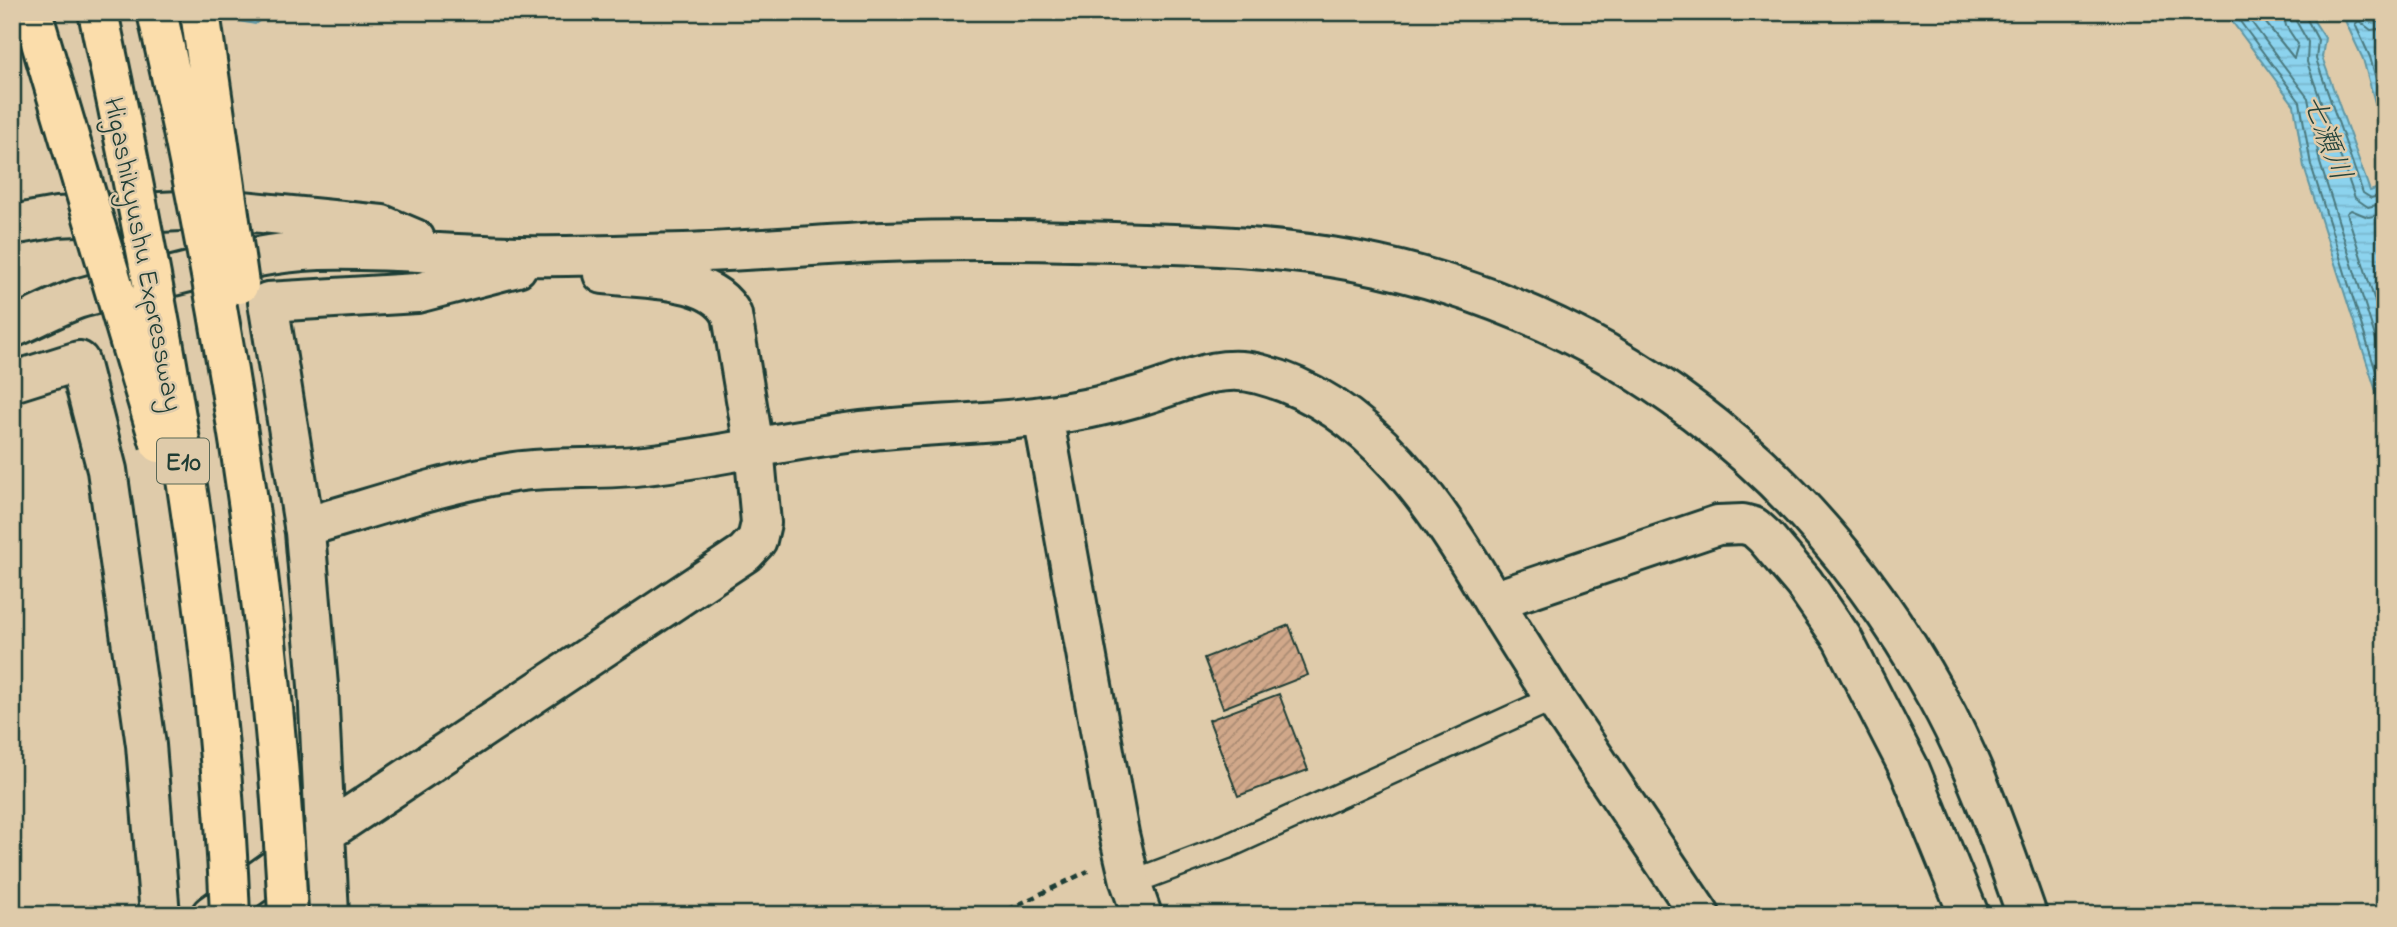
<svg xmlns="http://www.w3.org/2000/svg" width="2397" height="927" font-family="'Indie Flower','Klee One',sans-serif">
<defs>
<pattern id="water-rules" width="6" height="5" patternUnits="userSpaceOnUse" patternTransform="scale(1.75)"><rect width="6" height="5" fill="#8cd3ee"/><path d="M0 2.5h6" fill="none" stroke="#78b6cd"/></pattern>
<pattern id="building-hatch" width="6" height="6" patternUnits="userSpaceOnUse" patternTransform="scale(1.75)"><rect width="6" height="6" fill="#d1a88a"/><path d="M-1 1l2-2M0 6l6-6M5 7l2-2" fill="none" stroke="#a98a72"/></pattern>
</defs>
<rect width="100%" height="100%" fill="#dfcbaa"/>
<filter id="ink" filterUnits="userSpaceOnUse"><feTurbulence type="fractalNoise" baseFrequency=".0143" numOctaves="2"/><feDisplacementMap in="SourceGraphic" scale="14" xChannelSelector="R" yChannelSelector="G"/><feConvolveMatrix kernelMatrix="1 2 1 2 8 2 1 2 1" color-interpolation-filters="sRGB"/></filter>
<g filter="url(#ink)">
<path fill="url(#water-rules)" stroke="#6097a4" stroke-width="2" d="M212,12H271L255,24L217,17Z
M2225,12H2308L2325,38L2322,57L2370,191L2385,186V431L2376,391L2304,167L2294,105Z
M2361,12L2371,23L2385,21V139L2363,59L2342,14Z"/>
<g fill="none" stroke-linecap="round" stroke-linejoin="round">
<path stroke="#4b797e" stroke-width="2" d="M2233,12L2300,102L2311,165L2385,400
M2244,12L2308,98L2320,163L2385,368
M2257,12L2294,58L2298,44L2286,26L2283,12
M2294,12L2296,21L2308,42L2307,62L2355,198L2368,207L2385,203
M2303,12L2318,40L2316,59L2363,193L2371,198L2385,194
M2385,28L2371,30L2359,21L2355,24L2370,57L2385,112
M2385,214L2368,217L2351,210L2347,213L2385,333"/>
</g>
<path fill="url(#building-hatch)" stroke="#1f3d34" stroke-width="2" d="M1289,625L1308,675L1223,708L1204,658Z
M1279,694L1308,770L1238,796L1209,720Z"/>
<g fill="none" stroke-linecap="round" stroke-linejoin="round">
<defs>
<path id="lane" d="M1130,883L1226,847L1554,698"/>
<path id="street" d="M12,225L57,217L222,209L382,225L415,239
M12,328C33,319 55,307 77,299C102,291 131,286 157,280C210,267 264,252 319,250C386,248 452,255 519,256C574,257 629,254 684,253C750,251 817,245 884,242C970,238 1056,240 1143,243C1213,245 1284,248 1354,261C1611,310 1812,469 1937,697C1975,765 2001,841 2027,915
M12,382L79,361L107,470L146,745L160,915
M1043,416L1119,834L1130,881L1142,915
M304,527C373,508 442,483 514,472C557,466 601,470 645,465C721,457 796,437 872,430C929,424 986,424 1042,416C1074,412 1108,405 1139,396C1179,385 1217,362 1259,374C1371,403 1438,508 1493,601
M211,915L325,833L745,553L757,540L761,523L754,447L732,315C713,275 643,279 603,274
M329,915L318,686L305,532L268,302L417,293L517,267L518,260
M1700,915L1554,698L1493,601L1718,525L1743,524L1754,527L1765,537L1804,583L1842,638L1910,770L1969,915"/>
</defs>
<use href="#lane" stroke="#1f3d34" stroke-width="28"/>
<use href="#street" stroke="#1f3d34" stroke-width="44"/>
<path stroke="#1f3d34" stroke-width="4.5" stroke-dasharray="7 5" stroke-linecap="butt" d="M997,915L1088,871"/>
<use href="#lane" stroke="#dfcbaa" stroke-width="23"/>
<use href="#street" stroke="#dfcbaa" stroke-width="38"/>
<defs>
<path id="highway-bridge" d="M32,12L160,443
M98,12C161,309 218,611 230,915
M157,12C224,308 274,611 288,915
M200,12L239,284"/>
</defs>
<use href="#highway-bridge" stroke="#1f3d34" stroke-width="44" stroke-linecap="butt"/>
<use href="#highway-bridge" stroke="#fbddab" stroke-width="38"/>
</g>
</g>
<g text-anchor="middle" stroke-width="5" stroke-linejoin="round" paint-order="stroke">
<rect fill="#dfcbaa" stroke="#596857" stroke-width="2" x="157" y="438.5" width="52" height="45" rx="5"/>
<g font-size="26" font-weight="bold" fill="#1f3d34">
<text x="183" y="470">E10</text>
</g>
<g font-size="28" fill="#1f3d34" stroke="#dfcbaa">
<text transform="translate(145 254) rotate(79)" y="10">Higashikyushu Expressway</text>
</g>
<g font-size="30" font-style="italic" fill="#24443d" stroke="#dfcbaa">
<text transform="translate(2328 137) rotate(70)" y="10">七瀬川</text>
</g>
</g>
<rect width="2397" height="927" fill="none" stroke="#dfcbaa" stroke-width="42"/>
<rect x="21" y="21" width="2355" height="885" fill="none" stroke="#1f3d34" stroke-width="2.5" filter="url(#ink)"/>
</svg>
